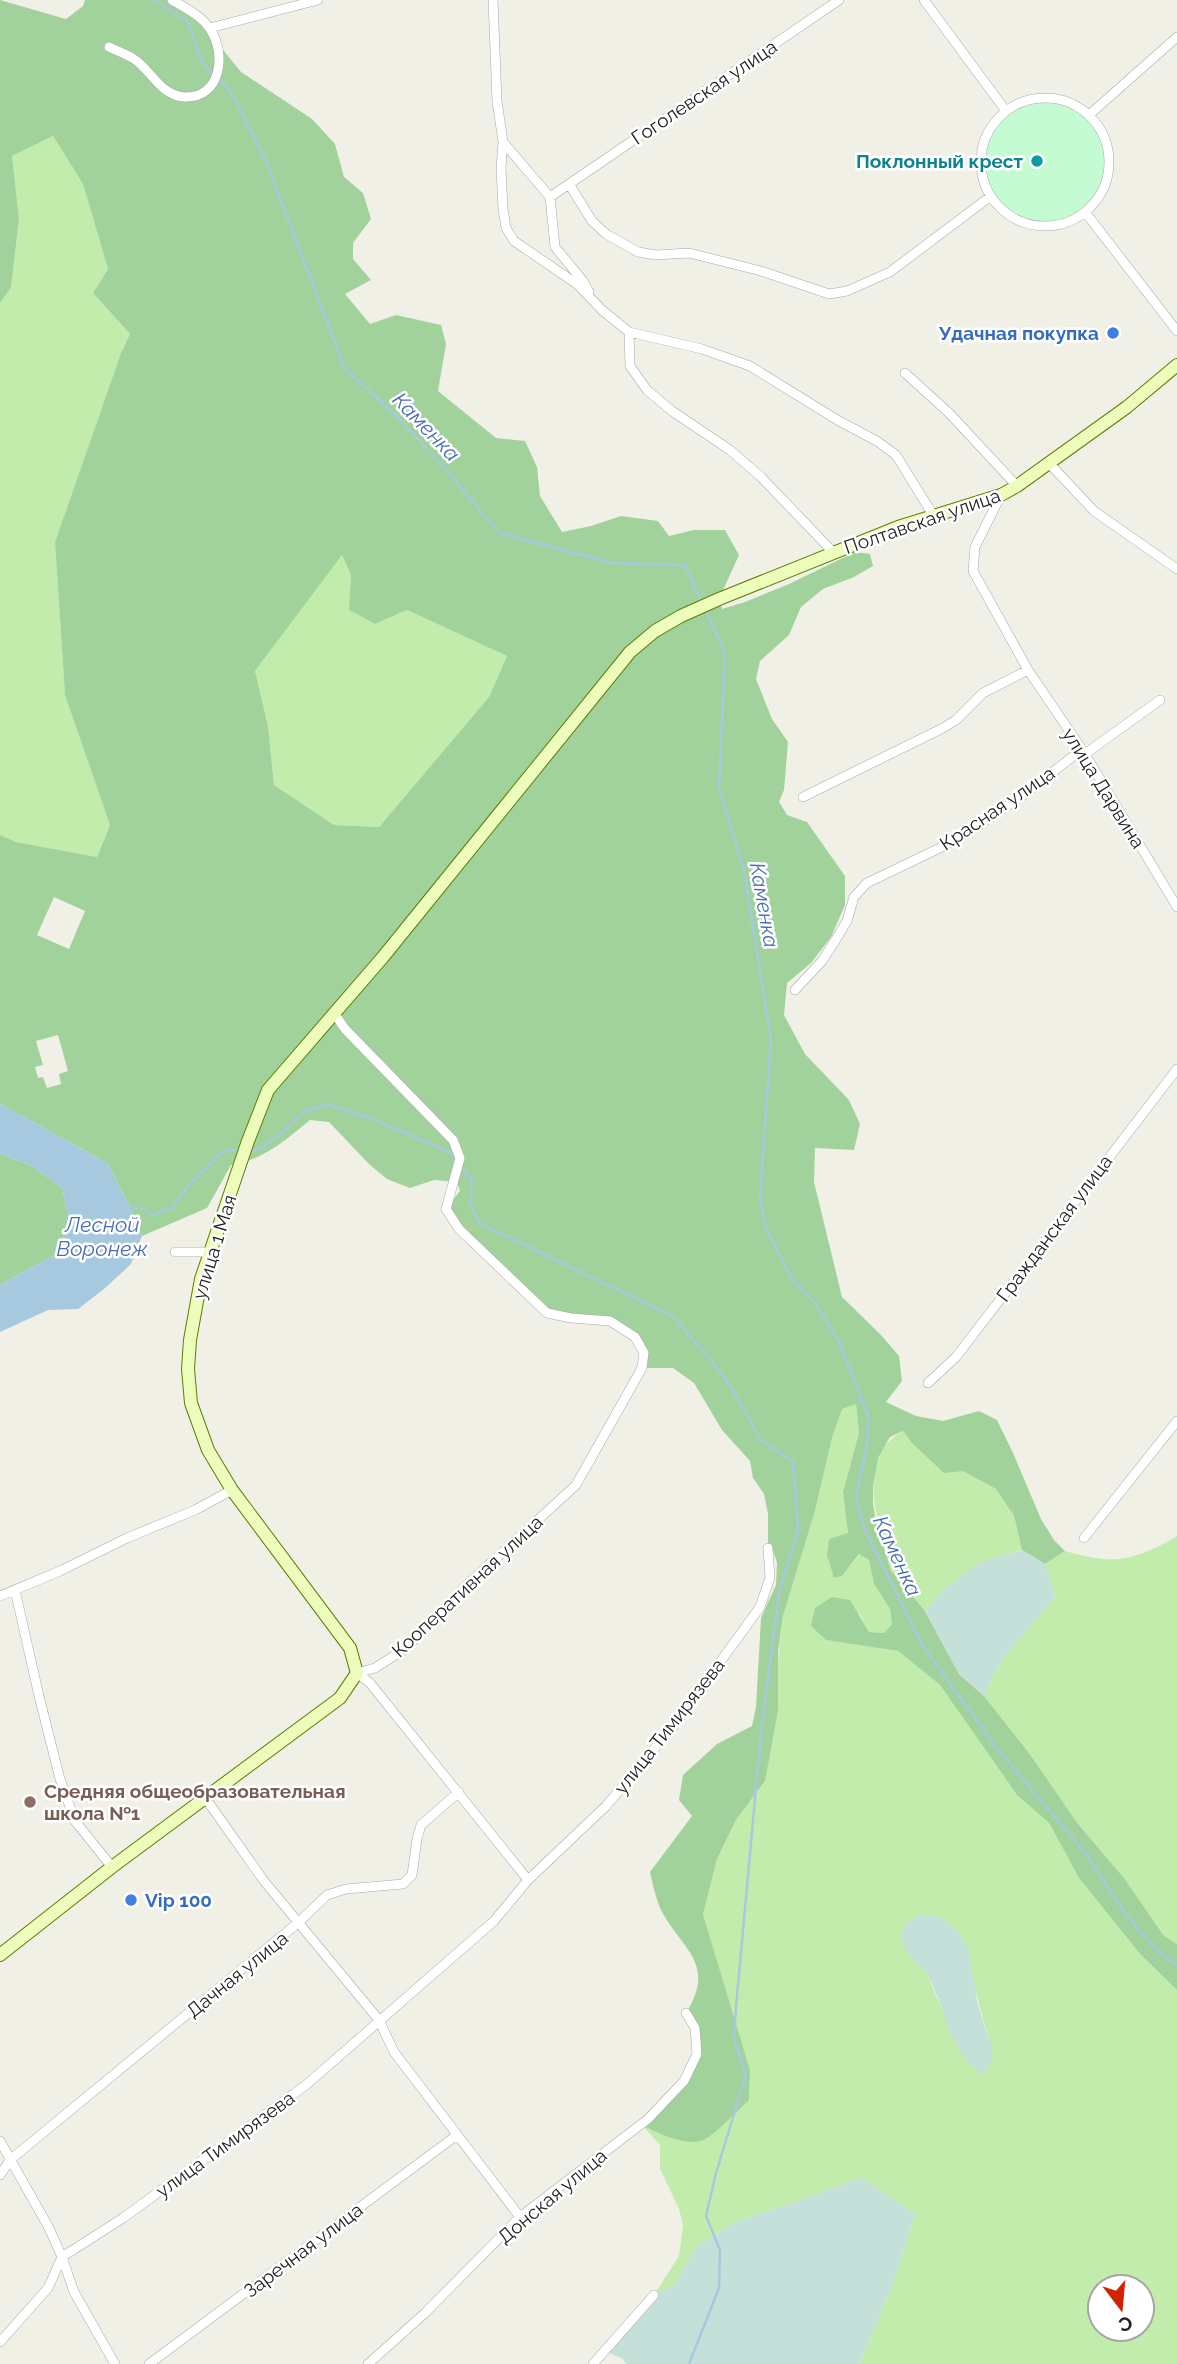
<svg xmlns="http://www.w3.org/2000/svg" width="1177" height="2364" font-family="Raleway,sans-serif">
<rect width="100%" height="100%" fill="#f1f0e7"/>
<path fill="#c1ecac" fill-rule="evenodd" d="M53,136L83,184L108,269L93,293L130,334L121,353L55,542L65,694L110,825L97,857L16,842L0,835V303L11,288L19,220L12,156Z
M342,554L351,575L349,610L375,624L407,610L507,656L489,697L379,827L334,825L274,785L268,726L255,671Z
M856,1404L859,1433L843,1492L848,1533L839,1537L842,1576L860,1554L869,1560L874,1584L890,1609L892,1624L884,1633L869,1632L859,1613L826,1640L898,1651L940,1685L1017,1795L1049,1823L1079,1878L1140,1954L1177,1990V2364H859L893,2284L915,2214L862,2178L733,2223L696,2247L674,2285L654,2295L679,2256L683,2225L679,2209L660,2169V2145L641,2124L677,2139L749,2100L750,2070L703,1914L717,1859L736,1820L765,1781L783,1616L815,1511L832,1438L842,1408ZM926,1972L972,1978L989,2041L947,2021ZM1100,2287H1142V2329H1100Z
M903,1431L911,1442L996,1489L1014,1516L1022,1550C984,1559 950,1582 925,1611C915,1600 895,1582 890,1569C887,1563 887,1555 885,1548C874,1510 859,1455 903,1431Z
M1177,1536V1944L1164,1936L1124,1878L1078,1824L1029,1753L984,1696L995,1671L1008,1652L1055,1597L1045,1564L1065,1551C1077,1554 1091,1558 1103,1559C1129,1562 1156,1549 1177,1536Z"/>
<path fill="#a2d29b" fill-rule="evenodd" d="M0,0L66,19L83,6L85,0H172L210,28L223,50L241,72L312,119L335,144L344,177L363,193L371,219L353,243V259L371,280L345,294L370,324L396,315L441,325L446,344L438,391L496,438L525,441L537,467L540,496L562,532L591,526L621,516L658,521L669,536L694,530H725L739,555L719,599L722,609L745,602L789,584L855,552L870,554L873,566L854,577L823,589L801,607L789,635L760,661L756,679L772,719L788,742L784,790L779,802L787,815L807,822L845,876V905L831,937L811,963L787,983L784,1015L805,1054L849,1100L860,1124L854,1150L815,1148L814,1182L842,1297L881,1335L899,1356L902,1381L886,1402L916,1416L943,1421L979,1411L997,1420L1013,1453L1041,1519L1054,1540L1065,1551L1045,1564L1022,1550L1014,1516L996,1489L963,1471L944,1473L911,1442L903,1431L890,1437L878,1458L873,1486V1504L876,1521L891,1571L925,1611L959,1674L984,1696L1029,1753L1078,1824L1124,1878L1164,1936L1177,1944V1990L1140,1954L1079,1878L1049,1823L1017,1795L940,1685L898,1651L826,1640L811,1626L815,1608L832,1597L850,1600L869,1632L884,1633L892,1624L890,1609L874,1584L869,1560L859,1554L842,1576L834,1578L827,1555L829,1539L848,1533L843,1492L859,1433L856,1404L842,1409L832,1438L815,1511L783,1616L778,1653V1710L765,1781L736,1820L717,1859L703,1914L750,2070L749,2100C739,2109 714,2136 703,2140C686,2147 657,2133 641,2124C674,2091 715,2063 686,2013C717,1963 682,1950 661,1910C656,1899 653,1885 650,1872L692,1816L679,1800L683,1775L717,1744L752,1726L756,1707L761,1618L776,1585L777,1563L774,1553L768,1548V1514L764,1494L753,1478L750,1461L722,1430L694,1383L673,1368H642L644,1353L622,1327L547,1313L459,1229L446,1209L460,1191L457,1182L434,1180L410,1188L387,1179L369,1164L329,1122L310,1120C286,1140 263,1160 231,1165L207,1208L142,1236L128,1203L107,1163L0,1104V835L16,842L97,857L110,825L65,695L55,542L121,353L130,334L93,293L108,269L83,184L53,136L12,156L19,219L11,288L0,303ZM342,555L351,575L349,610L375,624L407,610L507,656L489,697L379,827L334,825L274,785L268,726L255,671ZM54,897L85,911L69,949L37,935ZM58,1035L68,1071L59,1074L61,1084L47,1088L43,1077L38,1078L35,1067L43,1065L36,1041Z
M0,1153L31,1166L62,1187L69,1220L57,1254L0,1285Z"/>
<path fill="#c4e0d8" d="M1022,1550L1045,1564L1055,1597L1008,1652L995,1671L984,1696L959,1674L925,1611L943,1590L978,1563Z
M920,1914L942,1918L959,1933L969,1951L977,2001L989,2041L993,2047L990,2063L984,2074C948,2056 946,2004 926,1973C918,1961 902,1954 902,1938C901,1926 911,1919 920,1914Z
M862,2178L915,2214L893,2284L859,2364H626L623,2359L605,2351L654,2295L674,2285L696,2247L733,2223Z"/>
<path fill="#c4fbd2" d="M981 162a64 64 0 1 1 128 0a64 64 0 1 1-128 0Z"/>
<path fill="#a7c9e0" d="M0,1104L107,1163L128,1203L142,1236L131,1264L104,1289L78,1309L48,1310L0,1332V1285L57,1254L69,1220L62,1187L31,1166L0,1153Z"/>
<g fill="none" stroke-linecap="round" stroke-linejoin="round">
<path stroke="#a7c9e0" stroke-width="2.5" d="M154,0L188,22L201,61L214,75
M219,80L231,92L266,161L344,367L401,421L441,464L499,533L612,563L685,565L702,603
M705,609L725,653L719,788L744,871L771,1040L760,1198L766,1229L793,1280L816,1304L839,1342L869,1418L866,1451L856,1497L865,1531L921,1643L996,1747L1086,1854L1125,1913L1157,1951L1177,1965
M250,1150L260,1149L277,1137L302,1113L325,1104L378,1121L449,1152L456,1161
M460,1166L472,1179L470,1202L479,1223L672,1316L707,1355L731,1387L761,1440L793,1462L798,1530L779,1593L761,1733L736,2007L734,2039L746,2075L716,2173L706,2216L720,2250L719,2288L689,2364
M129,1208L137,1207L152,1215L172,1208L187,1187L223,1151L240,1150"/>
<defs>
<path id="street" d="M493,0L497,101L503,142L550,197L839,0
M924,0L1006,111
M210,28L318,0
M109,47C117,51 126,54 134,59C151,70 160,95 184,97C221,99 227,54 210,29C202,16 184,7 172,0
M981 162a64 64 0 1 1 128 0a64 64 0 1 1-128 0Z
M1089,115L1177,37
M503,142L501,168L503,209L506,228L514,241L577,284L602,310L629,332L702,349L750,366L839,421L877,441L896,455L933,515
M569,184L592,221L606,234L638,252L656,255L689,253L761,271L829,294L847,291L890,272L991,196
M550,197L555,247L583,281L589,292
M1085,212L1177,331
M629,332L630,366L647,390L672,411L730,450L761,477L833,552
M905,373L949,413L1017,486
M1049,463L1094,511L1177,569
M1001,495L975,547L973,571L1028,670L1085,754L1177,907
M803,797L943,728L956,720L983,693L1028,670
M795,990L822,961L835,941L847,921L854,897L867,883L944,846L976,827L1022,796L1076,754H1085L1160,700
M334,1013L345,1029L453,1140L460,1158L446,1209L459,1229L547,1313L571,1318L610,1321L635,1337L644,1353L642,1368L576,1485L469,1583L405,1649L375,1668L357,1673
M175,1252H210
M928,1383L956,1357L1177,1069
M1084,1538L1177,1421
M15,1590L39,1696L60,1779L75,1821L112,1867
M0,1596L60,1571L127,1538L195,1510L232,1490
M357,1673L370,1683L528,1880
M206,1799L264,1881L379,2020L394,2052L520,2217
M0,2141L49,2228L62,2257L74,2292L115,2364
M0,2175L10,2160L299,1922L327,1895L346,1889L403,1884L412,1875L417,1839L421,1825L459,1792
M0,2342L48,2288L62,2257L123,2218L306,2085L494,1921L528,1880L606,1806L676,1723L760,1607L770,1578L768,1548
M149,2364L457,2135
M368,2364L425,2313L520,2217L648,2119L684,2081L697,2054L695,2028L686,2013
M593,2364L654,2295"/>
<path id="secondary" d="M0,1955L112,1867L340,1698L357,1673L350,1648L232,1490L208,1450L191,1403L188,1369L190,1340L201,1279L248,1141L268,1090L383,957L630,652L655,631L681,616L719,599L898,527L1001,495L1017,486L1127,407L1177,365"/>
</defs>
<use href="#street" stroke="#a8a8a8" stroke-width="10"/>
<use href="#secondary" stroke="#5c7e02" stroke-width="14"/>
<use href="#street" stroke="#fff" stroke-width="9"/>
<use href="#secondary" stroke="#edfbbb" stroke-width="12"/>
</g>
<circle fill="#0f9aa8" stroke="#fff" stroke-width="2.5" cx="1037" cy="161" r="7"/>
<g fill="#3f7fe0" stroke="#fff" stroke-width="2.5">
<circle cx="1113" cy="333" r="7"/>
<circle cx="131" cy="1900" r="7"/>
</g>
<circle fill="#8d6e63" stroke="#fff" stroke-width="2.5" cx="30" cy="1802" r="7"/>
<g text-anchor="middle" stroke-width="5" stroke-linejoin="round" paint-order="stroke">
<g font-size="19" fill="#212121" stroke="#fff">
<text transform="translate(704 92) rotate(-34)" y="7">Гоголевская улица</text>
<text transform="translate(922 521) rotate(-19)" y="7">Полтавская улица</text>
<text transform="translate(1104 788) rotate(58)" y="7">улица Дарвина</text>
<text transform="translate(997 808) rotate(-34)" y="7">Красная улица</text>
<text transform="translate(1054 1228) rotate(-53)" y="7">Гражданская улица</text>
<text transform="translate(214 1247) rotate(-73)" y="7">улица 1 Мая</text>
<text transform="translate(467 1586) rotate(-43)" y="7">Кооперативная улица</text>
<text transform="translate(669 1726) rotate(-52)" y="7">улица Тимирязева</text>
<text transform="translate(237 1974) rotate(-39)" y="7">Дачная улица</text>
<text transform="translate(225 2144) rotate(-36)" y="7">улица Тимирязева</text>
<text transform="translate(552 2196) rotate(-40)" y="7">Донская улица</text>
<text transform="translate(303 2250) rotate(-37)" y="7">Заречная улица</text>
</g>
<g font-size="19" font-weight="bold" fill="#0d838f" stroke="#fff" text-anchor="end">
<text x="1023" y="168">Поклонный крест</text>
</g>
<g font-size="19" font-weight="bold" fill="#366cbe" stroke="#fff" text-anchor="end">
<text x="1099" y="340">Удачная покупка</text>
<text x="145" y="1907" text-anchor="start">Vip 100</text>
</g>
<g font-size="19" font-weight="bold" fill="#785e54" stroke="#fff" text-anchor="start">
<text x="44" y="1798">Средняя общеобразовательная<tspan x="44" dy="22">школа №1</tspan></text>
</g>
<g font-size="21" font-style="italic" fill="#496db4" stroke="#fff">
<text transform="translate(426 427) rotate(46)" y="7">Каменка</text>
<text transform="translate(764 905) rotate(80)" y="7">Каменка</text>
<text x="102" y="1232">Лесной<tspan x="102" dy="24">Воронеж</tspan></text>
<text transform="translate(897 1556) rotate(65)" y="7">Каменка</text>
</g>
</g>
<g transform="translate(1121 2308) rotate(164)"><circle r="33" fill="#ffffff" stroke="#a6a6a6" stroke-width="2"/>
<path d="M0-5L12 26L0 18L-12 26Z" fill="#d22300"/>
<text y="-10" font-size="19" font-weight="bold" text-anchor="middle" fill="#212121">С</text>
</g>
</svg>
